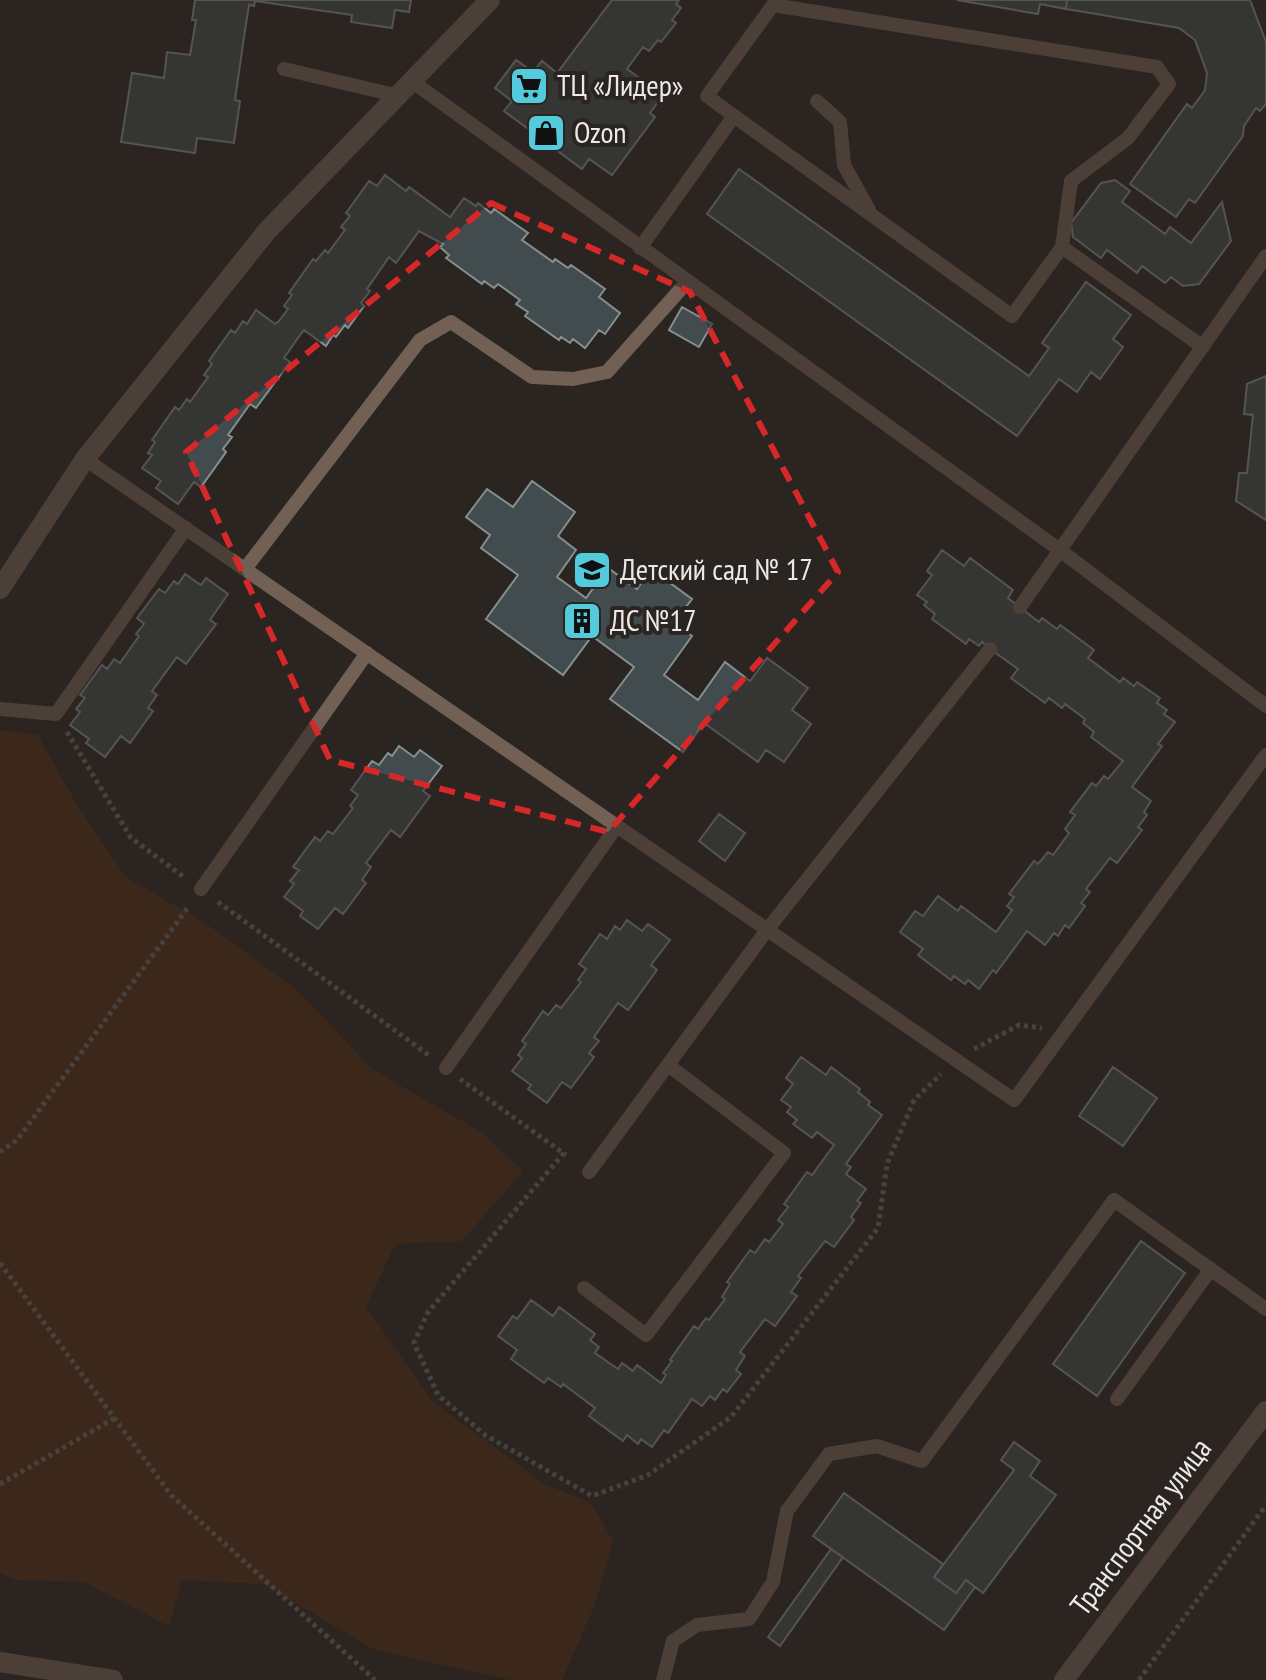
<svg xmlns="http://www.w3.org/2000/svg" width="1266" height="1680" font-family="'PT Sans Narrow',sans-serif">
<rect width="100%" height="100%" fill="#2b2521"/>
<path fill="#512d16" d="M0,730L38,735L79,809L126,877L208,925L296,989L372,1069L482,1133L523,1171L462,1241L395,1244L366,1307L433,1402L546,1485L591,1503L613,1541L595,1604L562,1680H512L375,1650L263,1584L182,1580L169,1626L84,1582L17,1580L0,1573Z"/>
<path fill="#424b4d" stroke="#858f90" stroke-width="2" d="M195,0H411L409,12L395,10L392,28L351,22L352,15L255,1L254,6L249,5L244,37L235,100L240,101L234,143L197,138L195,153L121,142L132,73L164,78L167,52L190,55L196,20H192Z
M612,0H679L676,4L681,8L672,20L676,23L661,42L658,40L649,51L643,47L627,69L663,95L650,113L655,117L612,175L589,159L582,169L504,111L512,101L495,88L516,60L533,72L542,61L557,73Z
M957,0H1067L1066,9L1040,4L1038,14Z
M1067,0H1250L1266,42V104L1260,111L1256,108L1244,126L1243,136L1195,203L1189,199L1176,217L1130,184L1187,104L1192,108L1205,90L1207,73L1195,40L1179,28L1066,9Z
M739,169L1029,376L1049,348L1042,343L1086,282L1131,315L1113,339L1123,347L1100,379L1091,372L1077,392L1059,379L1017,436L707,214Z
M385,175L406,191L409,187L450,217L464,198L476,206L478,203L491,213L494,209L528,233L522,240L553,262L555,259L568,268L571,265L605,289L599,297L620,313L605,334L599,330L585,348L573,339L570,343L561,337L559,340L525,316L528,312L516,304L520,300L498,284L494,288L484,281L482,284L446,258L449,255L440,247L443,244L419,231L396,263L389,257L367,289L370,291L361,303L364,306L348,328L345,325L336,337L333,335L326,346L304,330L300,335L284,358L290,362L256,408L250,404L228,435L232,437L223,449L226,452L201,487L194,482L178,504L156,488L161,481L142,468L152,455L148,453L155,442L152,440L175,407L179,410L187,399L190,402L208,377L204,375L212,364L209,361L231,330L235,333L243,321L247,324L256,310L275,324L279,321L288,309L284,306L292,295L289,293L313,259L316,261L325,250L328,253L345,230L341,227L350,216L346,213L369,181L377,186Z
M1115,180L1130,191L1122,202L1165,234L1170,227L1191,243L1222,202L1231,241L1199,284L1183,286L1171,277L1165,283L1142,266L1137,273L1107,250L1101,258L1073,237L1071,223L1101,183Z
M682,307L712,324L699,347L669,330Z
M1266,376V520L1236,501L1239,473H1247L1253,415L1244,414L1247,384Z
M532,481L575,512L558,536L576,550L557,577L586,598L608,568L637,589L651,569L692,599L674,623L692,636L664,675L698,700L725,662L750,681L767,658L808,688L792,710L811,724L784,762L766,750L758,762L704,723L683,752L610,699L634,667L592,636L563,675L486,619L518,575L481,548L490,535L466,517L487,489L513,507Z
M942,550L964,566L970,558L1013,590L1008,598L1039,622L1042,618L1057,629L1060,625L1094,650L1088,658L1120,682L1123,678L1134,686L1137,682L1160,698L1157,703L1167,710L1164,714L1175,722L1158,744L1162,746L1132,787L1151,801L1144,812L1147,815L1138,827L1142,830L1117,863L1110,858L1086,889L1090,892L1081,903L1085,906L1069,928L1065,925L1058,936L1054,933L1045,945L1027,931L996,973L993,970L979,989L968,980L965,984L954,976L951,980L918,955L923,949L900,932L915,911L923,916L938,896L958,911L961,906L996,932L1012,910L1007,906L1014,897L1009,894L1034,861L1038,864L1048,852L1053,855L1069,833L1065,829L1075,815L1070,812L1092,783L1096,786L1104,776L1108,779L1123,761L1091,737L1094,732L1083,723L1085,719L1065,704L1062,708L1049,698L1045,703L1011,678L1018,669L990,649L982,642L979,646L969,639L966,644L932,619L935,614L924,605L927,602L917,595L932,575L927,571Z
M185,574L201,585L206,578L228,594L210,620L216,624L186,664L177,657L152,691L157,695L148,708L153,711L130,743L121,736L105,757L86,743L89,739L70,725L80,712L76,709L85,698L80,695L102,665L107,669L114,659L120,663L139,636L136,634L144,624L137,618L159,589L165,593L174,581L178,584Z
M399,746L414,757L420,750L442,766L423,791L430,796L400,837L391,830L366,863L371,867L362,880L366,883L343,914L335,908L318,929L300,916L303,911L284,897L294,884L290,881L299,870L293,867L315,837L320,841L328,831L333,834L353,808L350,806L358,795L351,790L372,761L379,765L388,753L392,756Z
M719,814L745,833L725,861L699,841Z
M627,920L642,931L648,924L670,940L651,965L657,970L628,1010L618,1003L594,1037L599,1041L589,1053L594,1057L571,1088L562,1082L547,1103L528,1089L531,1085L512,1071L522,1058L518,1055L526,1044L522,1041L543,1011L548,1015L556,1005L561,1008L581,982L578,980L586,969L579,964L600,934L607,939L615,926L620,930Z
M801,1057L826,1075L831,1067L860,1089L858,1092L870,1102L868,1105L882,1115L846,1164L851,1167L846,1174L866,1189L857,1201L861,1203L851,1217L854,1220L834,1247L825,1241L798,1276L801,1278L791,1292L797,1296L775,1326L765,1319L740,1352L745,1356L736,1370L741,1374L727,1392L723,1389L715,1400L710,1396L702,1406L692,1399L668,1433L664,1430L652,1447L641,1439L638,1444L627,1435L623,1441L589,1416L595,1408L563,1384L561,1387L548,1378L544,1383L511,1359L517,1350L498,1336L513,1316L517,1319L531,1300L553,1316L559,1307L595,1334L590,1340L599,1347L595,1353L618,1369L622,1363L633,1371L637,1365L661,1383L666,1375L663,1373L672,1361L670,1360L694,1326L698,1329L706,1318L709,1320L725,1299L722,1297L730,1284L727,1282L750,1250L755,1253L765,1239L769,1242L783,1224L778,1220L788,1207L784,1204L807,1172L812,1175L834,1145L817,1132L812,1138L793,1124L797,1120L787,1112L791,1107L781,1100L793,1084L786,1078Z
M1113,1067L1157,1098L1123,1146L1079,1116Z
M1141,1241L1185,1273L1097,1396L1053,1364Z
M1014,1442L1040,1461L1030,1476L1056,1495L983,1593L966,1580L956,1593L934,1577L1014,1470L1001,1460Z
M844,1493L943,1564L934,1577L956,1593L966,1580L975,1587L944,1630L813,1536Z
M831,1549L843,1557L780,1646L768,1637Z"/>
<g fill="none" stroke-linecap="round" stroke-linejoin="round">
<path stroke="#6b6662" stroke-width="5" stroke-dasharray="4 4" stroke-linecap="butt" d="M67,732L131,838L184,877
M218,902L430,1056
M974,1049L1019,1025L1042,1028
M460,1079L566,1155
M0,1152L17,1140L189,906
M564,1153L428,1312L414,1343L438,1395L485,1435L592,1496L648,1475L731,1417L878,1228L887,1164L914,1100L941,1074
M0,1263L171,1495L375,1680
M0,1484L115,1418
M1139,1680L1266,1505"/>
<path stroke="#736054" stroke-width="14" d="M284,69L399,96
M413,82L1061,551L1266,706
M817,101L840,122L844,165L869,210
M1062,247L1203,347
M640,248L734,116L707,96L773,5L1157,67L1169,84L1128,138L1071,181L1062,247L1012,316L734,116
M85,459L1014,1100L1266,755
M245,569L420,340L451,322L532,377L573,379L607,372L687,282
M1020,607L1266,256
M0,709L56,714L186,528
M201,889L367,653
M446,1068L617,826
M589,1172L767,930L990,649
M584,1288L646,1335L784,1153L668,1065
M1117,1399L1211,1269
M663,1680L673,1641L697,1625L749,1619L773,1582L787,1511L829,1454L877,1446L922,1461L1114,1200L1266,1309"/>
<path stroke="#736054" stroke-width="20" d="M0,589L85,459L267,231L490,0
M0,1662L113,1680
M1064,1680L1266,1411"/>
</g>
<path d="M0 0H1266V1680H0ZM491,203L690,292L838,572L608,832L330,760L186,452Z" fill="#2b2521" fill-opacity=".55" fill-rule="evenodd"/>
<path fill="none" stroke="#d62828" stroke-width="6" stroke-dasharray="16 10" stroke-linejoin="round" d="M491,203L690,292L838,572L608,832L330,760L186,452Z"/>
<defs>
<symbol id="supermarket-square" viewBox="-11 -11 22 22"><rect x="-9" y="-9" width="18" height="18" rx="4" fill="#54cadd" stroke="#2b2521"/><path d="M-6-5.5h2.5l.6 2H6L4.5 2H-2.5L-4.4-4H-6ZM-1.5 3.2a1.3 1.3 0 1 0 .1 0ZM3 3.2a1.3 1.3 0 1 0 .1 0Z" fill="#111"/></symbol>
<symbol id="shop-square" viewBox="-11 -11 22 22"><rect x="-9" y="-9" width="18" height="18" rx="4" fill="#54cadd" stroke="#2b2521"/><path d="M-5-2.5h2.3a2.7 3.5 0 0 1 5.4 0H5L5.5 6h-11ZM-1.5-2.5h3a1.5 2.3 0 0 0-3 0Z" fill="#111"/></symbol>
<symbol id="school-square" viewBox="-11 -11 22 22"><rect x="-9" y="-9" width="18" height="18" rx="4" fill="#54cadd" stroke="#2b2521"/><path d="M0-5L7-2L0 1L-7-2ZM-4 1L0 2.5L4 1V4Q0 6-4 4Z" fill="#111"/></symbol>
<symbol id="building-square" viewBox="-11 -11 22 22"><rect x="-9" y="-9" width="18" height="18" rx="4" fill="#54cadd" stroke="#2b2521"/><path d="M-4-6H4V6H1V3H-1V6H-4ZM-2.5-4.3h1.7v1.8h-1.7ZM.8-4.3h1.7v1.8H.8ZM-2.5-1h1.7V.8h-1.7ZM.8-1h1.7V.8H.8Z" fill="#111"/></symbol>
</defs>
<g fill-rule="evenodd">
<use href="#supermarket-square" x="507" y="64" width="44" height="44"/>
<use href="#shop-square" x="524" y="111" width="44" height="44"/>
<use href="#school-square" x="570" y="548" width="44" height="44"/>
<use href="#building-square" x="560" y="599" width="44" height="44"/>
</g>
<g text-anchor="middle" stroke-width="8" stroke-linejoin="round" paint-order="stroke">
<g font-size="30" fill="#ede9e6" stroke="#2b2521" text-anchor="start">
<text x="557" y="96">ТЦ «Лидер»</text>
<text x="574" y="143">Ozon</text>
<text x="620" y="580">Детский сад № 17</text>
<text x="610" y="631">ДС №17</text>
</g>
<g font-size="30" fill="#ede9e6" stroke="#2b2521">
<text transform="translate(1141 1527) rotate(-53)" y="10">Транспортная улица</text>
</g>
</g>
</svg>
